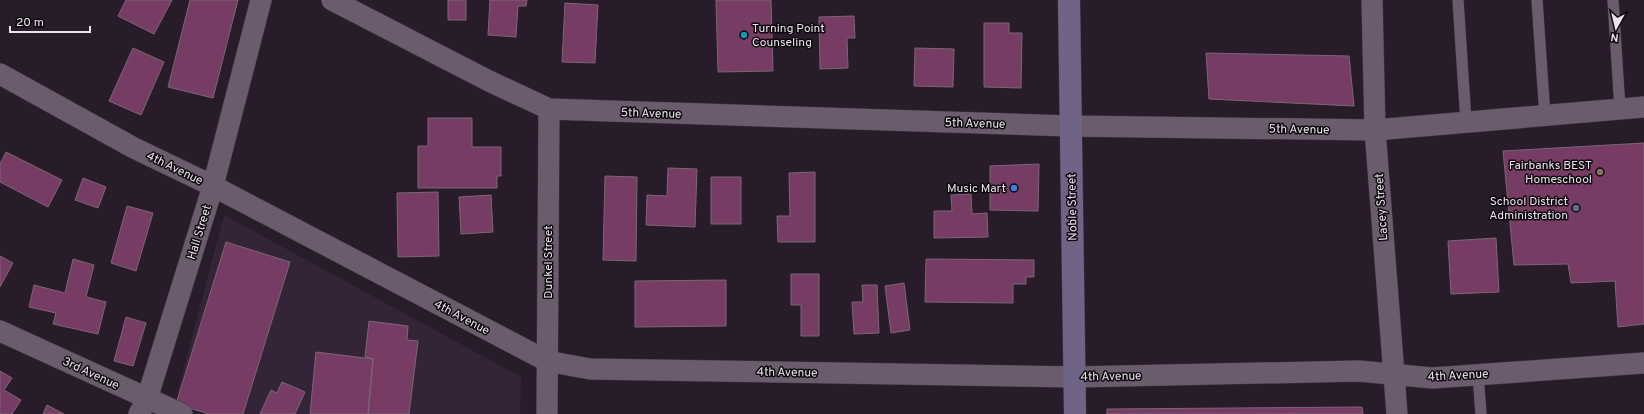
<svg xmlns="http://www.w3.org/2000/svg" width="1644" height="414" font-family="Overpass,sans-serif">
<rect width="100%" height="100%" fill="#281c2a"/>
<path fill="#342437" d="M224,215L521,377L520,414H226L177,394Z"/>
<path fill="#773c64" stroke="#7b6773" d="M126,0H172L154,34L118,16Z
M190,0H238L213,98L168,87Z
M448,0H466V20H448Z
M490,0H527L526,6H518L516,37L488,35Z
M716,0H771L773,71L718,72Z
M565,3L598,5L595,63L562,62Z
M854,16L855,38H847L848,68L820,69L819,17Z
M984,23H1009V33H1022L1021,88L984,87Z
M133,48L164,62L141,115L109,101Z
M915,48L954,49L953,87L914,86Z
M1206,53L1349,56L1354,106L1209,99Z
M428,118H472V147H501V176H497V188H418V146H428Z
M1644,143V324L1618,327L1615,281L1571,283L1568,264L1514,265L1503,151Z
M6,152L62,180L48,207L0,182V164Z
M1039,164L1038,211L990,210V166Z
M668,168L697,169L695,227L646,225L647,195L667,196Z
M815,172V242H778L777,216H790L789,173Z
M605,176L637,177L636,261L603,260Z
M711,177H741V224H711Z
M83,178L106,187L98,208L75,200Z
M438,192L439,256L398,257L397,193Z
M971,194L972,214L987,213L988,237L934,238V211H952L951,195Z
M491,195L493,232L461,234L459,197Z
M127,206L153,213L136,271L111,263Z
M1496,238L1499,292L1451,294L1448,241Z
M226,242L290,262L243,414H209L176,404Z
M0,256L13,263L0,287Z
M73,259L94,265L86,297L106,302L98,334L53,324L56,313L29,307L34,285L65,293Z
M926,259L1034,260V277H1026V284H1013V303L925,302Z
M791,274H819V336H801V305H791Z
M726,280V326L635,327V281Z
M904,283L910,330L891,333L885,286Z
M862,285H877L879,333L854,334L852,302H863Z
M126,317L146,323L133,366L114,361Z
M369,321L408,326L407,340L418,341L409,414H368L373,359L365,357Z
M316,352L373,359L368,414H310Z
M0,371L12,378L4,390L21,400L12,414H0Z
M282,382L305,392L295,414H260L271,390L277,393Z
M47,405L64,414H43Z
M1362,407L1363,414H1107V409Z"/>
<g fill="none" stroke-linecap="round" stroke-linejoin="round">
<defs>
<path id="lane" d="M1458,0L1466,122
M1537,0L1545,116
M1613,0L1620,109
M1478,375L1481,414"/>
<path id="street" d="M332,0L489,81L549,109L1070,126L1375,130L1644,107
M1372,0L1375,130L1397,414
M0,74L134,148L213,186L547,361L590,369L1075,377L1359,371L1432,378L1644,363
M0,331L182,414
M139,414L147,399L213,186L261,0
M547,414L549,109"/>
<path id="secondary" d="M1069,0L1075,414"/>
</defs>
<use href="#lane" stroke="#413742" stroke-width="12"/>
<use href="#street" stroke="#413742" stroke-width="22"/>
<use href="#secondary" stroke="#413742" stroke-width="23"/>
<use href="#lane" stroke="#6a5c6c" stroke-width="11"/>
<use href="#street" stroke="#6a5c6c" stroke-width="21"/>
<use href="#secondary" stroke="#6f6485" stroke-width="22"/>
</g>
<circle fill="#0f9aa8" stroke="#0e090f" stroke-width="1.5" cx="744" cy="35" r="4"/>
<circle fill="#8d6e63" stroke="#0e090f" stroke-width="1.5" cx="1600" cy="172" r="4"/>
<circle fill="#3f7fe0" stroke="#0e090f" stroke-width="1.5" cx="1014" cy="188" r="4"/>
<circle fill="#5c6f8a" stroke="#0e090f" stroke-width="1.5" cx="1576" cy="208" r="4"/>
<g text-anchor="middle" stroke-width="3" stroke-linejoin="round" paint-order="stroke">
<g font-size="12" fill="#ebe3ec" stroke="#0e090f" text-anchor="end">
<text x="752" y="32" text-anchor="start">Turning Point<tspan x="752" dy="14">Counseling</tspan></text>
<text x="1592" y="169">Fairbanks BEST<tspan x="1592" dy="14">Homeschool</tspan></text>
<text x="1006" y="192">Music Mart</text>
<text x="1568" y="205">School District<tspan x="1568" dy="14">Administration</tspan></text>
</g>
<g font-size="12" fill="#ebe3ec" stroke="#0e090f">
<text transform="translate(651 113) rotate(2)" y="4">5th Avenue</text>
<text transform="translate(975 123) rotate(2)" y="4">5th Avenue</text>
<text transform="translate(1299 129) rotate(1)" y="4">5th Avenue</text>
<text transform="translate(175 168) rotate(26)" y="4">4th Avenue</text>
<text transform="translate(1072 207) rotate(-91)" y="4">Noble Street</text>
<text transform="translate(1381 207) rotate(-94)" y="4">Lacey Street</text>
<text transform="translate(199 232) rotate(-73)" y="4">Hall Street</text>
<text transform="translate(548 262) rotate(-90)" y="4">Dunkel Street</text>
<text transform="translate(462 317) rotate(28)" y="4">4th Avenue</text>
<text transform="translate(787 372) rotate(1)" y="4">4th Avenue</text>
<text transform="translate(91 373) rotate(25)" y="4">3rd Avenue</text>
<text transform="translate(1458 375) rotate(-3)" y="4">4th Avenue</text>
<text transform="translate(1111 376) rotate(-1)" y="4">4th Avenue</text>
</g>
</g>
<g transform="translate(1616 28) rotate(188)" stroke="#0e090f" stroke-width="3" paint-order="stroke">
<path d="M0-3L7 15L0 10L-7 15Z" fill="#ebe3ec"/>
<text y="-6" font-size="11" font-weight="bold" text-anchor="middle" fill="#ebe3ec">N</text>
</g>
<path d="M10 26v6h80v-6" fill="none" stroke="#ebe3ec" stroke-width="2"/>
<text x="16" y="26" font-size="12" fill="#ebe3ec" stroke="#0e090f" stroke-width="3" paint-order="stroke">20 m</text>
</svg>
